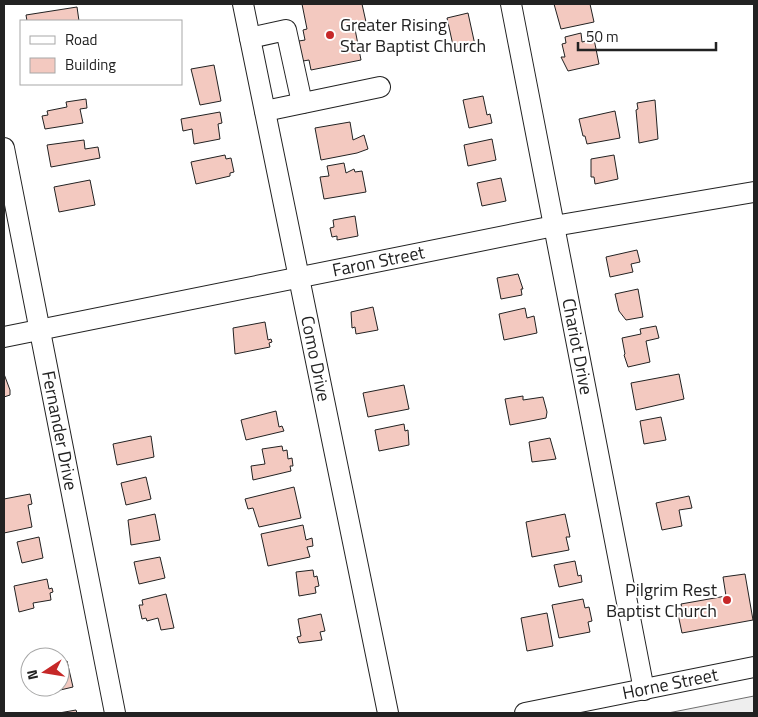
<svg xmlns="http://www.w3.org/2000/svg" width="758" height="717" font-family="'Titillium Web',sans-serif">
<rect width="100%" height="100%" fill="#fff"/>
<path fill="#eee" stroke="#6f6f6f" d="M754,696V713H668Z"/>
<path fill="#f3c9c0" stroke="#222" d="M302,4H362L366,22L354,24L361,60L311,70L309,60L297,62L293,42L305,40L303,30L307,29Z
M554,4H590L594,22L561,29Z
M77,7L79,21H27L26,15Z
M468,13L475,45L454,50L447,18Z
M581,33L582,42L594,39L599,64L568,71L561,57H565L562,44L566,43L565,37Z
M214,65L221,101L200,105L191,69Z
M483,96L487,115L490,114L492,123L469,128L463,100Z
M86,99L87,108L80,109L83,123L45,129L42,116L48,115L47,111L67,107L66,102Z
M655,100L658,139L639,143L636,110L638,109L637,103Z
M615,111L620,138L587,144L585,136H583L579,119Z
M220,112L222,123L218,124L220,139L194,144L192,129L183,131L181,119Z
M350,122L353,140L364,135L368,149L357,153L321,160L315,128Z
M492,139L496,160L468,166L464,145Z
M84,140L85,149L98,147L100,158L51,167L47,145Z
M225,155L226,159L231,158L234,172L230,173V176L196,184L191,162Z
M614,155L618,179L595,184L594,177H591V159Z
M344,163L346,173L354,169L355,172L362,171L366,192L324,199L320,177L329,176L327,166Z
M501,178L506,201L482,206L477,183Z
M90,180L95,205L59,212L54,187Z
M355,216L358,236L337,240V236L332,237L330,228L334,227L333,220Z
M637,250L640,262L631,264L633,272L610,277L606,257Z
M518,274L523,289H521L522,295L501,299L497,278Z
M638,289L643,317L626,320L619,311L615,294Z
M373,307L378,330L356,334L355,327L352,328L351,312Z
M525,308L527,318L534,316L537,333L504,340L499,314Z
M265,322L268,340L271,339L272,342L269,343L270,347L235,354L233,328Z
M656,326L659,338L646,341L650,362L628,367L624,355L625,354L622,338L641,334L640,329Z
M4,374L10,390V395L4,397Z
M679,374L684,399L636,410L631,383Z
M404,385L409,409L368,417L363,393Z
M523,396V400L543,397L547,412L546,418L510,425L505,399Z
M276,411L279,427L282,426L284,431L246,440L241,420Z
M661,417L666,440L644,444L640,421Z
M404,424L405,431L408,430L409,445L379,451L375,430Z
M151,436L154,457L117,465L113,444Z
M550,438L556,459L532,462L529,442Z
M282,446L283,451L287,450L288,459L292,458L293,466H290L291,471L253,480L251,466L265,464L262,449Z
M146,477L151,499L126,505L121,483Z
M294,487L301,518L259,527L253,508L248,509L245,499Z
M30,494L32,504L28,505L32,527L4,533V499Z
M689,496L692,508L679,510L682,526L662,530L656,503Z
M155,514L160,540L131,545L128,520Z
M565,514L570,537H566L569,550L532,557L526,522Z
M303,525L306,540L312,538L313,546L307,547L310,557L268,566L261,534Z
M39,537L43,558L22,563L17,542Z
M160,557L165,578L139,584L134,562Z
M575,561L578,576L581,575L582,582L559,587L554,565Z
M313,570L314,577L317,576L319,586L315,587L316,593L299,596L296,572Z
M745,574L753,620L682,633L678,614L683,613L681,604L726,596L723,577Z
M47,579L49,589L52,588L53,592L50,593L51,600L33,603L34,608L19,612L14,586Z
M166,594L174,628L161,630L158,618L147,621L146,618L142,619L139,605H143L142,600Z
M583,599L585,608L589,607L592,621L588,622L590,632L559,638L552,605Z
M547,613L553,646L527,651L521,618Z
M321,614L325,631L320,632L322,640L299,643L297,637L301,636L298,619Z
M67,661L73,687L39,695L37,687H60V663Z
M76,710L77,713H59Z"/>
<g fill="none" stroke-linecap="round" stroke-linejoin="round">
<defs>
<g id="minor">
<path id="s1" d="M243,4L388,713"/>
<path id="s2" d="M511,4L644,690"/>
<path d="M250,38L286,30L302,103"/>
<path d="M265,111L380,87"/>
<path id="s3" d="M4,148L115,713"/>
<path id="s4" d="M4,337L554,226L754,192"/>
<path id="s5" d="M525,713L754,667"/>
</g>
</defs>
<use href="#minor" stroke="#222" stroke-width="22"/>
<use href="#minor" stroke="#fff" stroke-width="20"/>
</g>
<g fill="#c62828" stroke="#fff" stroke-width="2">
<circle cx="330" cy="35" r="5"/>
<circle cx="727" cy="600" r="5"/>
</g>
<g text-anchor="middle" stroke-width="4" stroke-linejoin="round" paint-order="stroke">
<g font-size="18" fill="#222" stroke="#fff" text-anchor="start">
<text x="340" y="31">Greater Rising<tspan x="340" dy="21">Star Baptist Church</tspan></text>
<text x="717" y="596" text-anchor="end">Pilgrim Rest<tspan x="717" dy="21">Baptist Church</tspan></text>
</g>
<g font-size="18" fill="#222" stroke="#fff">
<text dy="6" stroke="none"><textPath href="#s4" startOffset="382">Faron Street</textPath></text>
<text dy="6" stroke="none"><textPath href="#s2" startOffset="349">Chariot Drive</textPath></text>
<text dy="6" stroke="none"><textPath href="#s1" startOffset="362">Como Drive</textPath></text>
<text dy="6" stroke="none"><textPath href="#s3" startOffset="288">Fernander Drive</textPath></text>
<text dy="6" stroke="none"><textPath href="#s5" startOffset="148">Horne Street</textPath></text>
</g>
</g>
<rect width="758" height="717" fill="none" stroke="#222222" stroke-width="10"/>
<rect x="20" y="20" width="162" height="65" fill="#ffffff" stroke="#a7a7a7"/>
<rect x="30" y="36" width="25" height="8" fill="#ffffff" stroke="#a7a7a7"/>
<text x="65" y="45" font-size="15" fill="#222222">Road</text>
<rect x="30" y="58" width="25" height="15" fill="#f3c9c0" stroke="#a7a7a7"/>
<text x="65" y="70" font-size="15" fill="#222222">Building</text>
<g transform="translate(45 672) rotate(258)"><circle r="24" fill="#ffffff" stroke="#a7a7a7"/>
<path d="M0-4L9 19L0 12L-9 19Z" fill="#c62828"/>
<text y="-8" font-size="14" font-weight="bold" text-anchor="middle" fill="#222222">N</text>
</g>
<path d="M578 42v8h138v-8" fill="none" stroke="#222222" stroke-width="2.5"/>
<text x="586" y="42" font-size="15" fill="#222222" stroke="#ffffff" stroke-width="4" paint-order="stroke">50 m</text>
</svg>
